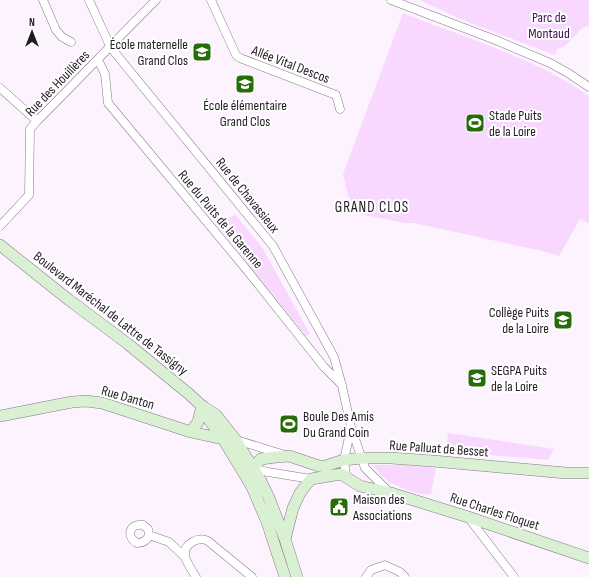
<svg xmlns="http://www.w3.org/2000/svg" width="589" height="577" font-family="'Sofia Sans Condensed',sans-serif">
<rect width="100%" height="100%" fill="#fcf3fe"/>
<path fill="#f8d8ff" d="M420,0H589V26L582,28L565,46L557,49L555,55L465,21Z
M403,13C428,23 454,32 480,42C518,57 556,72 589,96V224L580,219L559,256L542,251L414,223H405L359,214L348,195L343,174Z
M235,214L263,249L310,334L306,336L219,227Z
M448,433L554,449L548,460L446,451Z
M375,465H405L436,468L431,494L428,495L411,492L389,482L374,468V466Z"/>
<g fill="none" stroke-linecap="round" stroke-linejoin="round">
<defs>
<path id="street" d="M43,0L56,30L62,37L71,42
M89,0L110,46L116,54L273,246L334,357L342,386L351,427L365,468L389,492
M211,0L236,55L240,58L336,95L340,109
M391,0L493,39L550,63L568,73L589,87
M98,60L105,74L108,103L246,269L324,367L342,385
M0,88L37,121
M0,226L29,195L30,129L37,121C77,81 116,40 156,0
M233,439L285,455
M252,468L268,472L311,479
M346,476L344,460L351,428
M468,517L514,577
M149,535C147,541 143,543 137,543C125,536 130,523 143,525L148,529L149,535L169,542L185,557
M196,577C193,572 186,562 185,556C183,544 198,536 208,541L252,577
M366,577L371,570L385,565L400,572L405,577"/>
<path id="secondary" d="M0,245L69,300L128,344L189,394L202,406L216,415L235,439L261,481L269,498L285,539L297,577
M203,406L209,420L223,439L252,487L267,522L285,577
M0,416L72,402L86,401L102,403L191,432L223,439
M191,432L198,422L202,406
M244,473L252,468L261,459L276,457L289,456L319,466H325L344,460L362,458H391L433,461L566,473H589
M285,539L293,508L300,493L306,485L311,479L341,474L360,486L391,493L468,517L589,558"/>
</defs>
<use href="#street" stroke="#867889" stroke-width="9"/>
<use href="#secondary" stroke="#867889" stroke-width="12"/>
<use href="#street" stroke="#fff" stroke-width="8"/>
<use href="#secondary" stroke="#d9f1d2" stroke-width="11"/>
</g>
<defs>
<symbol id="school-square" viewBox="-11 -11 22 22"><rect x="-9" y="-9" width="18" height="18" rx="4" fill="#266d09" stroke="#fff"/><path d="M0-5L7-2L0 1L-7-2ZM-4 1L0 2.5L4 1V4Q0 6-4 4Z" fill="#fff"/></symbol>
<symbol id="stadium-square" viewBox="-11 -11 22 22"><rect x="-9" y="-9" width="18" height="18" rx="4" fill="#266d09" stroke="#fff"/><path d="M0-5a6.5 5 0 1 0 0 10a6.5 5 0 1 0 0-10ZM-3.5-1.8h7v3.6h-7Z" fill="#fff"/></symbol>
<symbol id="civic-square" viewBox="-11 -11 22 22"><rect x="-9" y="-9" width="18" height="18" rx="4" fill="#266d09" stroke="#fff"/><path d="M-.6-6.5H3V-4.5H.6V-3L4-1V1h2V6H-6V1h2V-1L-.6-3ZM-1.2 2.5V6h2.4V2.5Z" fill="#fff"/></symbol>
</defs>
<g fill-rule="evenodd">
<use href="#school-square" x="191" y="41" width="22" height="22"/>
<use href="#school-square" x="234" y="73" width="22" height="22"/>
<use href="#stadium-square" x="464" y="112" width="22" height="22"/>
<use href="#school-square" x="552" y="309" width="22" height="22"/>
<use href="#school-square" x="466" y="367" width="22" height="22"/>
<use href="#stadium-square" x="278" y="413" width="22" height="22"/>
<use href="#civic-square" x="328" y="496" width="22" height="22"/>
</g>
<g text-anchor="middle" stroke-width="4" stroke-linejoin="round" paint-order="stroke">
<g font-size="14" fill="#3f0e4a" stroke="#fff">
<text x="549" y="22">Parc de<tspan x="549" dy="16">Montaud</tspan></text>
</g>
<g font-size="14" fill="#211b22" stroke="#fff" text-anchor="start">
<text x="188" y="49" text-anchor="end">École maternelle<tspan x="188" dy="16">Grand Clos</tspan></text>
<text x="245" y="110" text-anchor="middle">École élémentaire<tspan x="245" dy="16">Grand Clos</tspan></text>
<text x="489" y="120">Stade Puits<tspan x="489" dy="16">de la Loire</tspan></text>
<text x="549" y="317" text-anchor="end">Collège Puits<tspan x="549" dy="16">de la Loire</tspan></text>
<text x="491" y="375">SEGPA Puits<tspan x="491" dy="16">de la Loire</tspan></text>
<text x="303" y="421">Boule Des Amis<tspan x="303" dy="16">Du Grand Coin</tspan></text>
<text x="353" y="504">Maison des<tspan x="353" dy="16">Associations</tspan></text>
</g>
<g font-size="14" fill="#211b22" stroke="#fff">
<text transform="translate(291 64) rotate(21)" y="5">Allée Vital Descos</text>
<text transform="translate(57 83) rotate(-46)" y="5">Rue des Houillères</text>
<text transform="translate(248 195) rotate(51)" y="5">Rue de Chavassieux</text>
<text transform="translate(221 219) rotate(50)" y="5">Rue du Puits de la Garenne</text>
<text transform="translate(111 313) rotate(38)" y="5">Boulevard Maréchal de Lattre de Tassigny</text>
<text transform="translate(128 397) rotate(16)" y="5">Rue Danton</text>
<text transform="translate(439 448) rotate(4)" y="5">Rue Palluat de Besset</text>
<text transform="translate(495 511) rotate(18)" y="5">Rue Charles Floquet</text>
</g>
<g font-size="15" letter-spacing="1" fill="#211b22" stroke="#fff">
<text x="372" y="212">GRAND CLOS</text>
</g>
</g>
<g transform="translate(32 32)" stroke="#ffffff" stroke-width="3" paint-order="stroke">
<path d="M0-3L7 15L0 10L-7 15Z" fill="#211b22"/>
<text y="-6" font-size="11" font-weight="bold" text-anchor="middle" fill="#211b22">N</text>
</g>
</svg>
